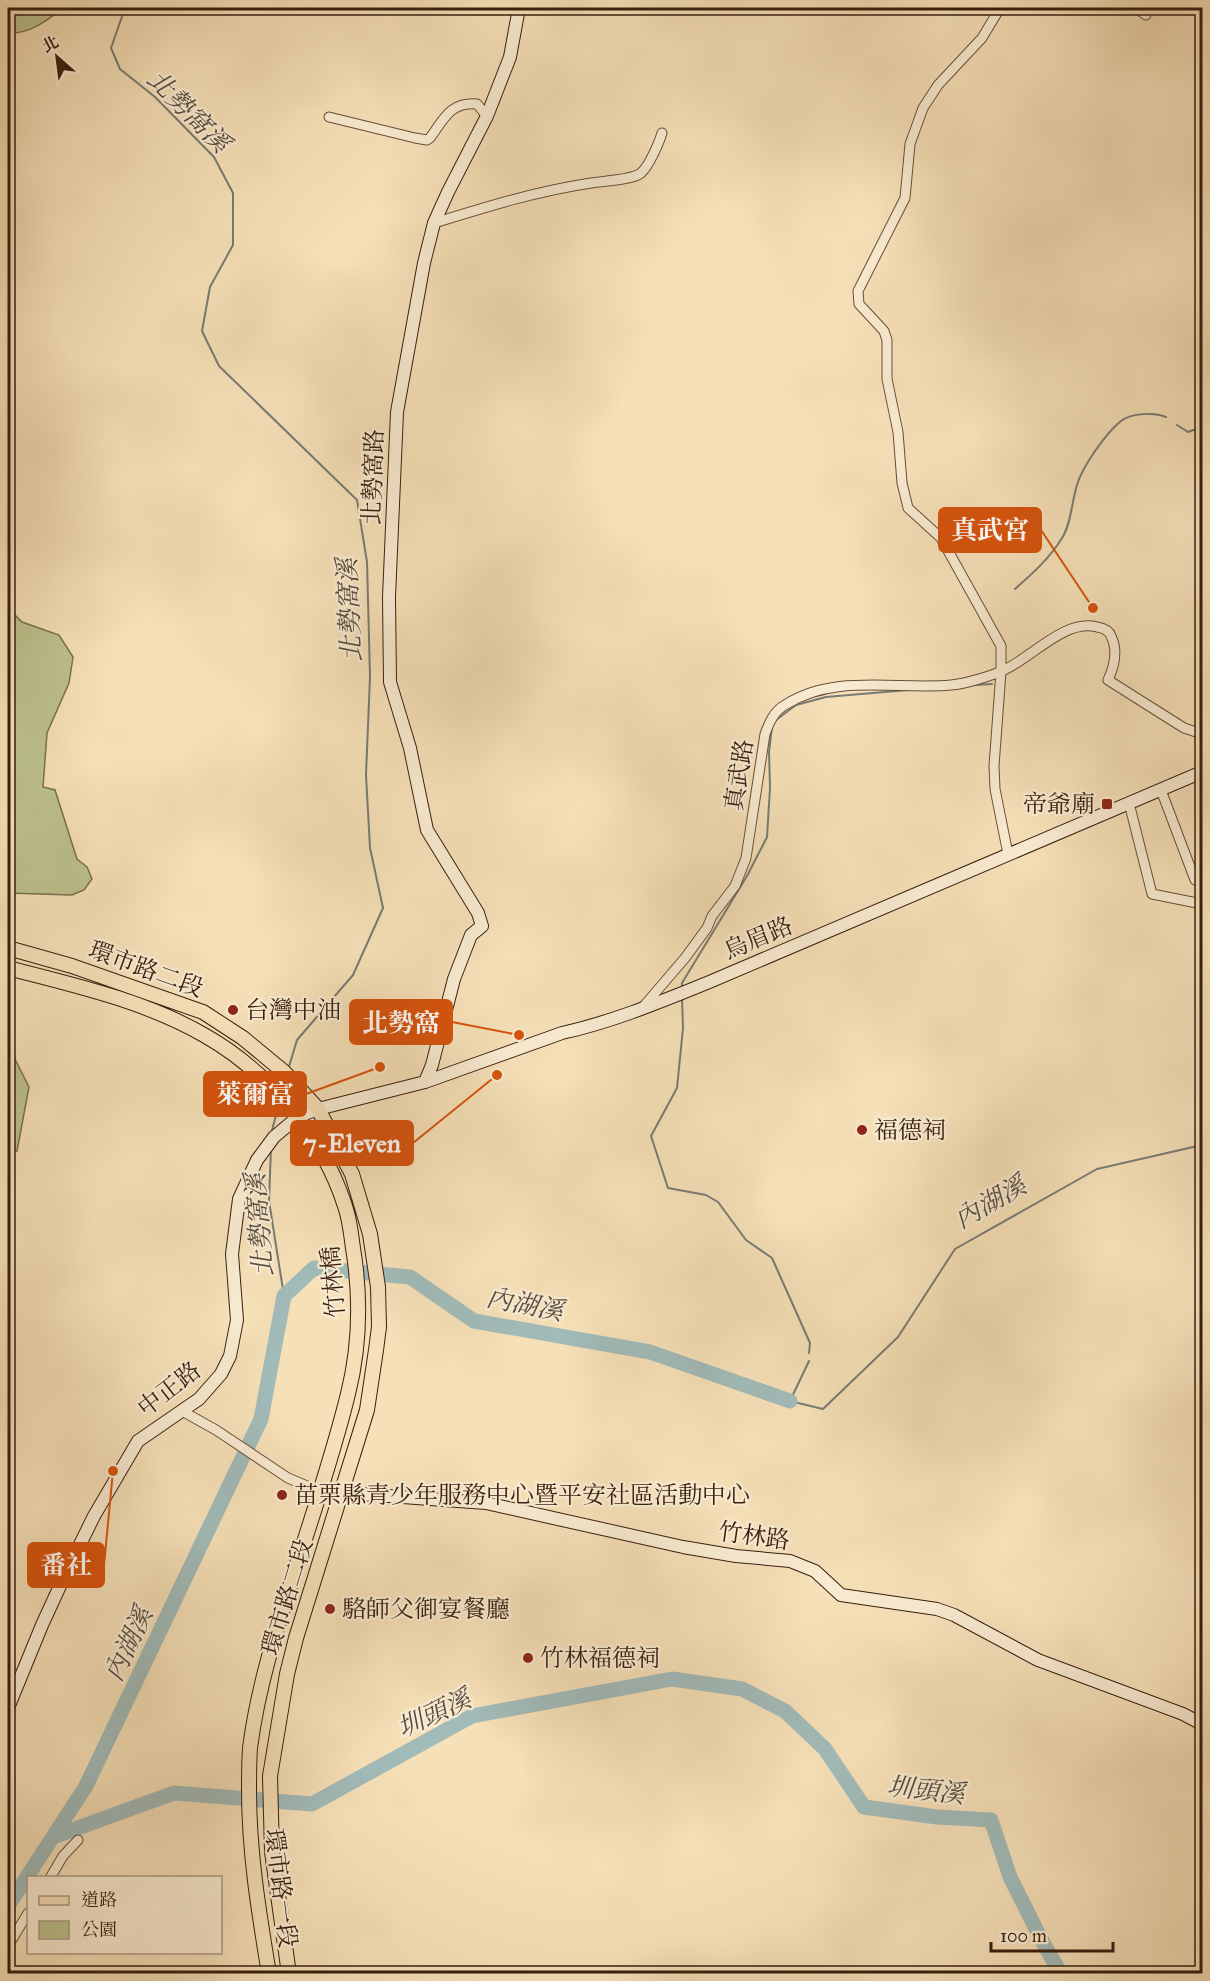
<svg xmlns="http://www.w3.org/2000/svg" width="1210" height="1981" font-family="'IM FELL Great Primer','Noto Serif TC',serif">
<rect width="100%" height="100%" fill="#f6e0b8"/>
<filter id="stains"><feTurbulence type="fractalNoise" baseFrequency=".00333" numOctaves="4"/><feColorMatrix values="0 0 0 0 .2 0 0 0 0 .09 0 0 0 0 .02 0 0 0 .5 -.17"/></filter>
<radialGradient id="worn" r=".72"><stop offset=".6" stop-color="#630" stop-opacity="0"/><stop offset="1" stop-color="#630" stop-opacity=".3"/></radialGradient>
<path fill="#bdc28e" stroke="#7a704e" stroke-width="1.5" d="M8,8H63C46,21 30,34 8,33Z
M8,608L22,622L59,635L73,657L69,683L47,733L43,787L55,790L77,859L87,867L92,879L84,890L72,895L8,893Z
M14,1057L29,1087L17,1151H8V1059Z"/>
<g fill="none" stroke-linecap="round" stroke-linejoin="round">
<path stroke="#777c75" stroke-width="2" d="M125,8L111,48L120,69L155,97L214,157L233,193V245L210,287L202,331L219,366L357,500L367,562L370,677L366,775L370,848L383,908L353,975L297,1040L288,1070
M1177,425L1188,432L1202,427
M1015,589C1032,574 1050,558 1062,538C1071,525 1072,500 1077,485C1082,467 1106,433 1121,421C1131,413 1155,412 1166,417
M974,685L992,684
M776,720L796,705L826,697L908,690
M682,989V983L747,876L767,837L770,788L769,752L772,727
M682,998L683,1028L677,1088L651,1136L668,1188L706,1195L718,1202L746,1240L772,1258L810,1343L809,1353
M271,1134L279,1104
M271,1148L269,1201L284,1296
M809,1361L790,1401L823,1409L898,1337L955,1249L1097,1169L1202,1145"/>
<path stroke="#a1bbb9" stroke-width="15" d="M53,1837L174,1793L312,1804L472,1716L672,1679L742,1689L785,1711L825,1749L864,1807L937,1817L991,1820L1010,1877L1041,1939L1061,1974
M8,1906L86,1786L261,1419L284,1296L314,1268L410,1277L474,1321L650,1352L790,1401"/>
<defs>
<path id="street" d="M1000,8L982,38L938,85L923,108L910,144L905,198L858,291L859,304L884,331L887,340V379L898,432L902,483L908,508L941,538L1001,646V672L994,766L995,789L1008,854
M1136,8L1146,15
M329,117L415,138L427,140L430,138C444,119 450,102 477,104L487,116
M434,223C486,207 537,191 591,183C602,181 633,180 641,173C649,166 659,143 662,133
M1161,790L1195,880L1202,882
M1129,803L1152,894L1202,904
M643,1007L685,958L707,928L712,916L735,886L746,858L765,734C769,723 774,711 785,705C834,673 897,690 951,685C965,684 991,676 1004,670C1031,658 1066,618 1097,627C1103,628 1109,630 1111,636C1118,650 1114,667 1108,680L1184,728L1202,734
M182,1411L216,1430L288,1478L319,1491
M50,1878L63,1856L78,1840
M8,1946L28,1913"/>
<path id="secondary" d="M425,1082L432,1065L454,979L471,935L482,926L478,913L427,830L410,748L390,682L389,597L397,412L424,263L434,223L448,192L487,116L510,57L519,8
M319,1491L486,1503L683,1547L736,1556L790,1561L815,1571L841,1595L937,1609L954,1615L1038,1660L1183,1714L1202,1724
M8,1708L42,1625L65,1575L94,1516L138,1441L199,1399L221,1374L230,1356L237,1320L232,1254L239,1199L257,1160L274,1137L299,1116L318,1109L425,1082L562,1033C612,1022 660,1002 707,983L1202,772"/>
<path id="primary" d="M8,948L72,966L203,1012L243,1038L284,1072L318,1109L352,1174L370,1234L378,1287L379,1327L376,1350L367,1410L296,1638L287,1674L270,1776L272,1852L289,1974
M8,968C74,985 145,1001 204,1035C268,1071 323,1137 345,1206C350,1220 351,1235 353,1248C361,1297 360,1346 348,1394C334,1451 315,1508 297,1564C278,1624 258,1685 250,1748C249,1762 249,1777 249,1791C249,1853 259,1913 269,1974"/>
</defs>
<use href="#street" stroke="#674e39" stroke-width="11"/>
<use href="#secondary" stroke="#371e0f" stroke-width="14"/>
<use href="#primary" stroke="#371e0f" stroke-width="16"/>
<use href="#street" stroke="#f9ebd1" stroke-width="9"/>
<use href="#secondary" stroke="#f9ebd1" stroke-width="12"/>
<use href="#primary" stroke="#f6e0b8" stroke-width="14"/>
</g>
<g fill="#8f2418" stroke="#f9ebd1" stroke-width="2">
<rect x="1101" y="798" width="12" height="12" rx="3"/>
<circle cx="233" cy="1010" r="6"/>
<circle cx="862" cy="1130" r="6"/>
<circle cx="282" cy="1495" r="6"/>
<circle cx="330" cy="1609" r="6"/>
<circle cx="528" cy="1658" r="6"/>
</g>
<g text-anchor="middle" stroke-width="4.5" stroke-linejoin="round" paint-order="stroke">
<g font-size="24" fill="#371e0f" stroke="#f9ebd1">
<text transform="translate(373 477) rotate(-88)" y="8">北勢窩路</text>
<text transform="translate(739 775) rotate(-81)" y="8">真武路</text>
<text transform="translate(758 938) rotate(-23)" y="8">烏眉路</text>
<text transform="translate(146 969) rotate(20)" y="8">環市路二段</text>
<text transform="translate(333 1282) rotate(-95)" y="8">竹林橋</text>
<text transform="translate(169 1389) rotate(-38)" y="8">中正路</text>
<text transform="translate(754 1536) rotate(8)" y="8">竹林路</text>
<text transform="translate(287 1597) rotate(-73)" y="8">環市路二段</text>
<text transform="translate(281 1888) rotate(83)" y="8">環市路一段</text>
</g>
<g font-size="24" fill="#371e0f" stroke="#f9ebd1" text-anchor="start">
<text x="1095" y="812" text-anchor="end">帝爺廟</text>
<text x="245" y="1018">台灣中油</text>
<text x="874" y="1138">福德祠</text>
<text x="294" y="1503">苗栗縣青少年服務中心暨平安社區活動中心</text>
<text x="342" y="1617">駱師父御宴餐廳</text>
<text x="540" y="1666">竹林福德祠</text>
</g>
<g font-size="26" font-style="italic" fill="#574d42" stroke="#f9ebd1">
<text transform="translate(189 111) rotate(45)" y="9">北勢窩溪</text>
<text transform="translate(349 610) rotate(-93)" y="9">北勢窩溪</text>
<text transform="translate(990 1202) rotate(-30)" y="9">內湖溪</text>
<text transform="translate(259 1225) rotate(-95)" y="9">北勢窩溪</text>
<text transform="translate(525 1304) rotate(11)" y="9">內湖溪</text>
<text transform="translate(128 1644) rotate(-65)" y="9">內湖溪</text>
<text transform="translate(434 1713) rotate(-25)" y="9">圳頭溪</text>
<text transform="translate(926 1790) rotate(6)" y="9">圳頭溪</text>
</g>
</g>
<path fill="none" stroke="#d6530c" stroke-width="2" d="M1093 608L1041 530M519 1035L452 1022M380 1067L306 1094M497 1075L413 1143M113 1471L104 1565"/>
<g fill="#d6530c" stroke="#f9ebd1" stroke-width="2">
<circle cx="1093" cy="608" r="6"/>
<circle cx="519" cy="1035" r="6"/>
<circle cx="380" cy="1067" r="6"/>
<circle cx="497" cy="1075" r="6"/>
<circle cx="113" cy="1471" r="6"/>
</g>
<g fill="#d6530c" stroke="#d6530c" stroke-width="2">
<rect x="939" y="508" width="102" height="44" rx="6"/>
<rect x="350" y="1000" width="102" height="44" rx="6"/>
<rect x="204" y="1072" width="102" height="44" rx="6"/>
<rect x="291" y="1121" width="122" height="44" rx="6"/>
<rect x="28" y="1543" width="76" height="44" rx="6"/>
</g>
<g font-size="26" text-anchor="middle" font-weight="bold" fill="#fff">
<text x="990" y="539">真武宮</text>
<text x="401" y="1032">北勢窩</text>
<text x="255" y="1103">萊爾富</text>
<text x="352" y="1152">7-Eleven</text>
<text x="66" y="1574">番社</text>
</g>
<rect width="1210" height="1981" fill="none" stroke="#f6e0b8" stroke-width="30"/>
<rect x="9" y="9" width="1192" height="1963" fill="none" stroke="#371e0f" stroke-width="3"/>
<rect x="15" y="15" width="1180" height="1951" fill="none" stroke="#371e0f" stroke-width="1.5"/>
<rect x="27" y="1876" width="195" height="78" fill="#f9ebd1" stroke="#ab9983" stroke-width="1.5"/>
<rect x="39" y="1896" width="30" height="9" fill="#f6e0b8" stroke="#ab9983" stroke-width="1.5"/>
<text x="81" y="1906" font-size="18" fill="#371e0f">道路</text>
<rect x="39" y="1921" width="30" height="18" fill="#bdc28e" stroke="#ab9983" stroke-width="1.5"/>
<text x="81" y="1936" font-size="18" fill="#371e0f">公園</text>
<g transform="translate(57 57) rotate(332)" stroke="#f9ebd1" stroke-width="4.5" paint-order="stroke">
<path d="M0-4.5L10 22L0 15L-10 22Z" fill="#371e0f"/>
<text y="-9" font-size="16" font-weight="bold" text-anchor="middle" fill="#371e0f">北</text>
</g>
<path d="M991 1942v9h122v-9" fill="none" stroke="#371e0f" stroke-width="3"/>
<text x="1000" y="1942" font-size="18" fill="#371e0f" stroke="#f9ebd1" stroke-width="4.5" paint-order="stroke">100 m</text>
<rect width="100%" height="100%" filter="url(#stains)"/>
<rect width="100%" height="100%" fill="url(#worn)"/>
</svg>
